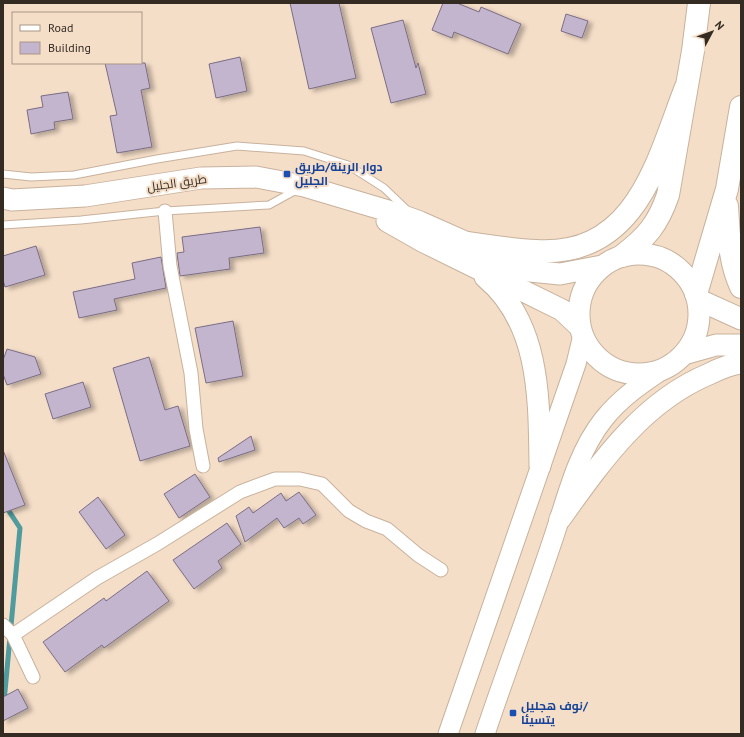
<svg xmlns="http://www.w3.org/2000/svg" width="744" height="737" font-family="'PT Sans',Cairo,sans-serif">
<defs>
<filter id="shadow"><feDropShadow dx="4.5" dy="2.5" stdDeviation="2" flood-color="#0004"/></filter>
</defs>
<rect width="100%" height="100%" fill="#f5dec8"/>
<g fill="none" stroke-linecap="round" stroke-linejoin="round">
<path stroke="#4f9b9d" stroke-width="5" d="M3,502L20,528L3,713"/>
</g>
<path fill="#c4b5cf" stroke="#7a6d85" filter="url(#shadow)" d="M290,3H339L356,78L309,89Z
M443,3H457L479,12L481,7L521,24L508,54L454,32L452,38L432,30Z
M566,14L588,21L582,38L561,31Z
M403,20L416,68L418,63L426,94L391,103L371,28Z
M240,57L247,91L216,98L209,64Z
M105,63H145L150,88L141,90L152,147L117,153L110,116L117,115Z
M68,92L73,119L54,122L55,129L31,134L27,110L43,107L41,96Z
M260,227L264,253L229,258L230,269L180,276L177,253L184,252L182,237Z
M36,246L45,275L5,287L3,280V256Z
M161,257L166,288L114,299L117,310L79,318L73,292L135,279L132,263Z
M233,321L243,376L206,383L195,328Z
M7,349L35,357L41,374L7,385L3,374V360Z
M149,357L165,410L178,406L190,446L140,461L113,368Z
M83,382L91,407L53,419L45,394Z
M251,436L255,450L219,462L218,458Z
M3,450L25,505L3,513Z
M195,474L210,497L179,518L164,494Z
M299,492L316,515L303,524L299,518L284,528L277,518L245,542L236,516L249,507L253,513L281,493L286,501Z
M98,497L125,535L106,549L79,512Z
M227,523L241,544L218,561L222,568L194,589L173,560Z
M147,571L169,601L104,648L102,645L65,672L43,642L104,598L106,601Z
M18,689L28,708L3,721V697Z"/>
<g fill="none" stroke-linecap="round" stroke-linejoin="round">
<defs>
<path id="service" d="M3,174L31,177L74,175L157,159L237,146L304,151L348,165L384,188L407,210
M3,225L81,220L165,211L269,205L298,189"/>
<path id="minor" d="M165,211L170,266L191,373L196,429L203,466
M3,625L13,635L33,677
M13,635L97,578L157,544L240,492L275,479H300L322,484L349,511L366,521L387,529L418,555L441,570"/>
<path id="secondary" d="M448,734L576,364L583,335
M485,734C506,671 530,608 551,545C566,502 575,456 603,420C621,397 644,382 668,366"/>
<path id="primary" d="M3,198L12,200L85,196L201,178L256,177L304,186L395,213L420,222L530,271L560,274L602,266
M387,221L424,242L562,310L580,327
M579 314a60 60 0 1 1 120 0a60 60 0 1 1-120 0Z
M485,277C541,323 539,401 540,466
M697,299L741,319
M684,354L716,345H741
M560,519C601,462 642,402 709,374C719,369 730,364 741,363"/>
<path id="trunk" d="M727,206C729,235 729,261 741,287
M467,243C490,246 513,250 536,251C637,257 657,161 686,87
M622,256C647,237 658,224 668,195L693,51L699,3
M696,294L727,189L741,107"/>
</defs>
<use href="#service" stroke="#c8b29d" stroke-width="9"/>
<use href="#minor" stroke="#c8b29d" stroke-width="15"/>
<use href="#secondary" stroke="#c8b29d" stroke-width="21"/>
<use href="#primary" stroke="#c8b29d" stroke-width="23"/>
<use href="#trunk" stroke="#c8b29d" stroke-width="24"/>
<use href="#service" stroke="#fff" stroke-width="7"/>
<use href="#minor" stroke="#fff" stroke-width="13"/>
<use href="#secondary" stroke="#fff" stroke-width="19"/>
<use href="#primary" stroke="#fff" stroke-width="21"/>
<use href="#trunk" stroke="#fff" stroke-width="22"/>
</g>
<g fill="#1a4fb4" stroke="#f5dec8" stroke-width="1.5">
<rect x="283" y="170" width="8" height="8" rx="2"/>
<rect x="509" y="709" width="8" height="8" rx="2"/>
</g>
<g text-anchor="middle" stroke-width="4" stroke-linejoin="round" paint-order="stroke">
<g font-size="12" font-weight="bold" fill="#164399" stroke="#f5dec8" text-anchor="start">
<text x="295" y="171">دوار الرينة/طريق<tspan x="295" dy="14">الجليل</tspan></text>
<text x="521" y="710">نوف هجليل/<tspan x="521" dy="14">يتسيئا</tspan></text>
</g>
<g font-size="12" fill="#342b23" stroke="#f5dec8">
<text transform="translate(177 183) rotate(-8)" y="4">طريق الجليل</text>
</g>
</g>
<rect width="744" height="737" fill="none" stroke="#342b23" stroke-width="8"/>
<rect x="12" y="12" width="130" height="52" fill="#f5dec8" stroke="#a89686"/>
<rect x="20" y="25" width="20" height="6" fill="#ffffff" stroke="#a89686"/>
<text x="48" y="32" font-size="12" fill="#342b23">Road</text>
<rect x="20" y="42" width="20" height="12" fill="#c4b5cf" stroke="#a89686"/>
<text x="48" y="52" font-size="12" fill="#342b23">Building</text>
<g transform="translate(712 32) rotate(49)" stroke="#f5dec8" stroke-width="3" paint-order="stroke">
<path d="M0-3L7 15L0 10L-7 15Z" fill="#342b23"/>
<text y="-6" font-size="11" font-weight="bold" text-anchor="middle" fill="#342b23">N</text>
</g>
</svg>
